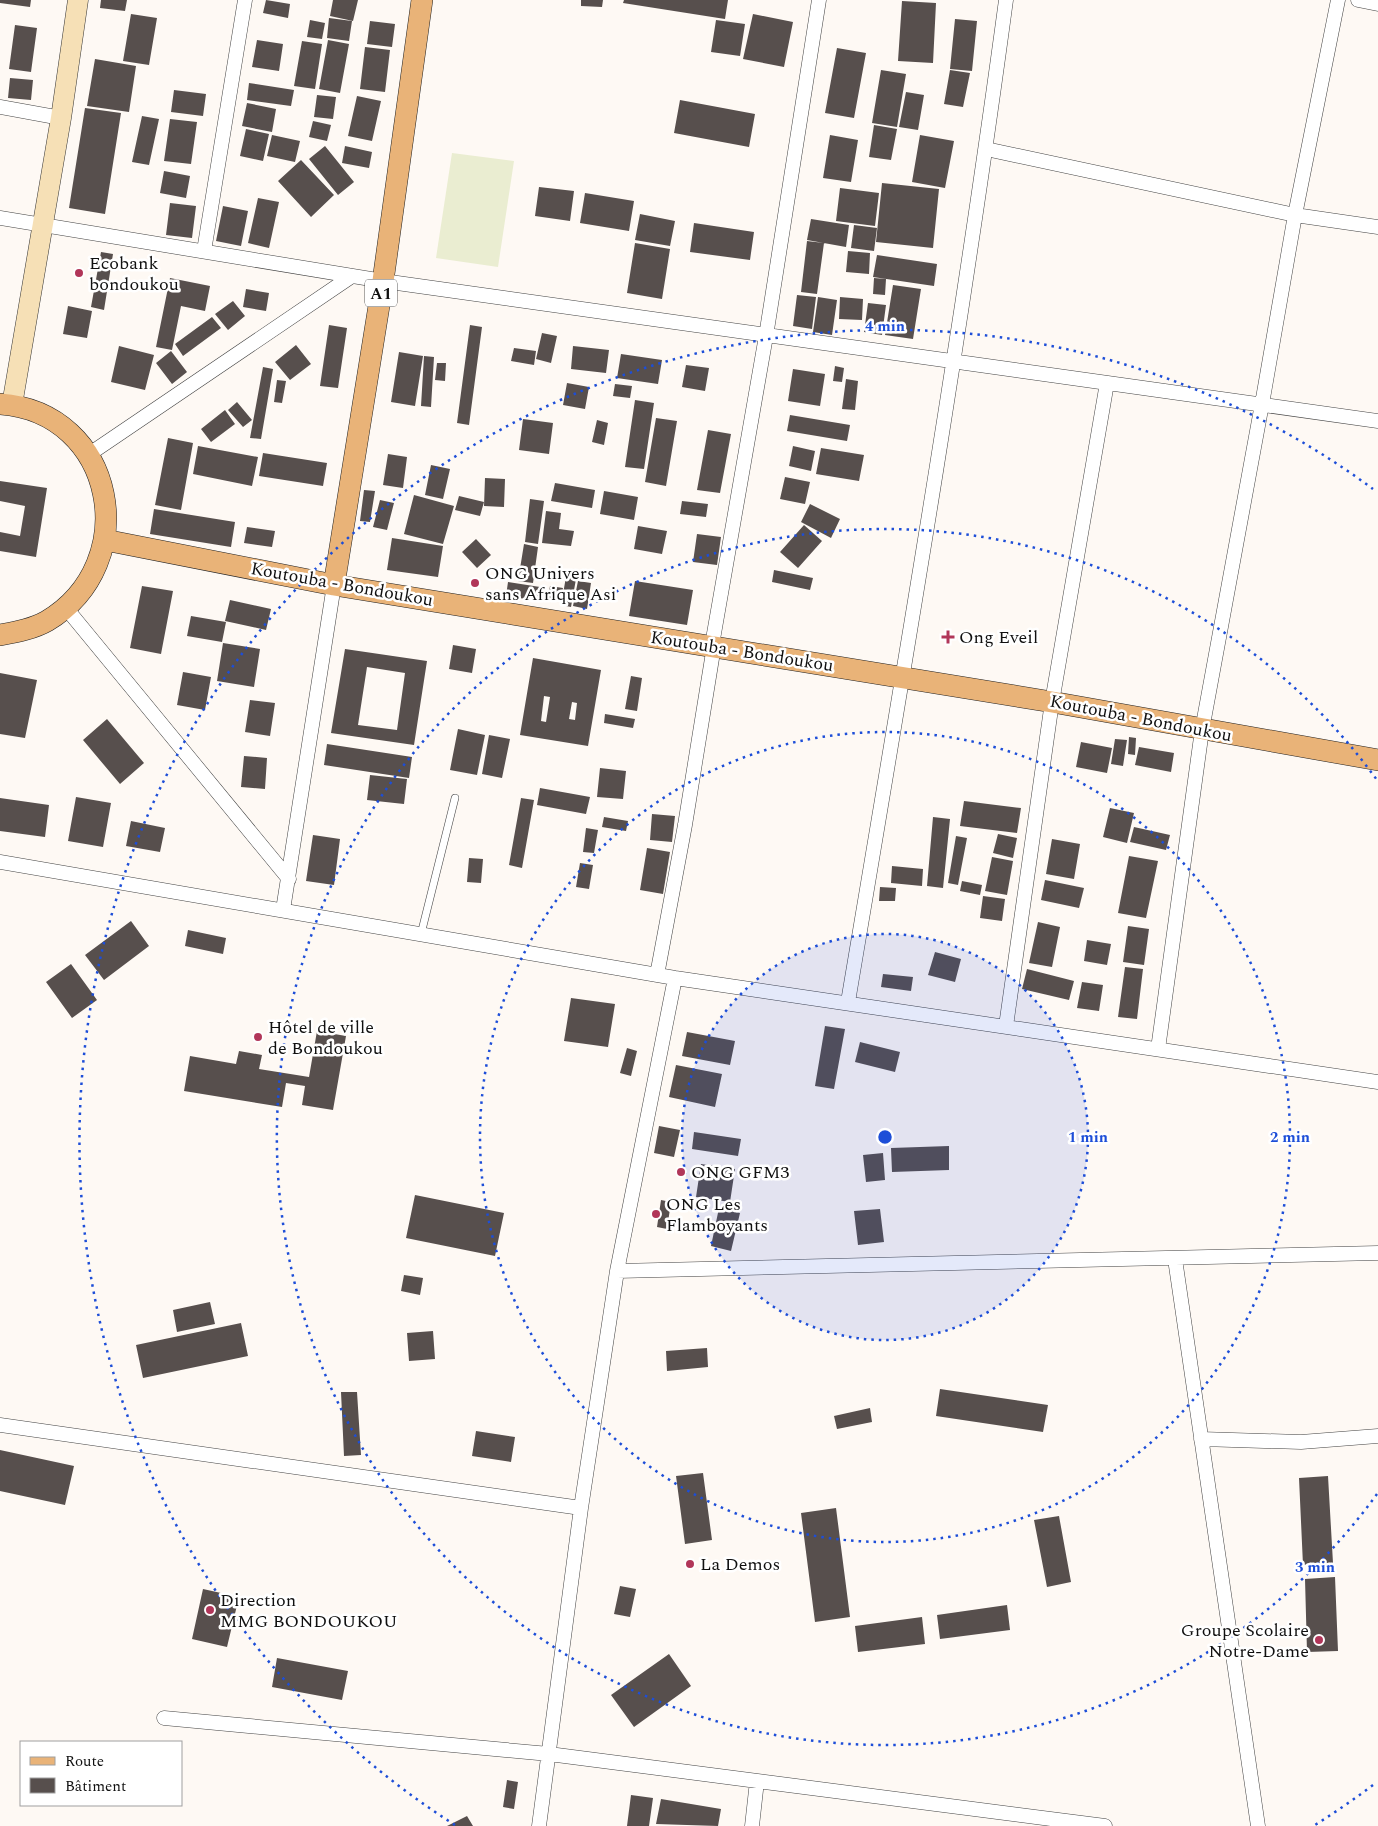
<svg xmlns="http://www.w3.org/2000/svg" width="1378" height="1826" font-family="Spectral,serif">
<rect width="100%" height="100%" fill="#fef9f4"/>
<path fill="#eaedd1" d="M452,153L514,161L498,267L436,258Z"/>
<path fill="#574f4d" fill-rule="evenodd" d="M0,0H31L30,7L0,3Z
M101,0H127L125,11L100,8Z
M266,0L290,4L288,18L263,13Z
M333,0H358L353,21L330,16Z
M581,0H603L602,7L581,6Z
M624,0H728L725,19L623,3Z
M902,1L936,3L933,63L898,61Z
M131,14L157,18L149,65L123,61Z
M753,14L793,22L784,67L743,59Z
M329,18L352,21L349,41L327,38Z
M955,19L977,21L972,71L950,69Z
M310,20L325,23L322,39L307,37Z
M716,20L745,24L740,56L711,52Z
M370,21L395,24L392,47L367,44Z
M15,25L37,28L31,72L9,69Z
M257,40L283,44L279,71L252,67Z
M328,40L349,44L340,93L319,89Z
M302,41L322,44L315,89L294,86Z
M365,47L390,50L385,92L360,89Z
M837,48L866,53L854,118L825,113Z
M95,59L136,66L129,112L87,106Z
M881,70L906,74L897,127L872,123Z
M950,70L970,73L963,107L944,104Z
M10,78L33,80L31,100L8,98Z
M249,83L294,90L291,106L247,100Z
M174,90L206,94L203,116L171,112Z
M906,92L924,95L918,130L899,127Z
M317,95L336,97L333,119L314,117Z
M357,96L381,101L372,141L348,136Z
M680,100L755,114L749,147L674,133Z
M247,103L276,109L272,132L242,126Z
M85,108L121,113L105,214L69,208Z
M142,116L159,119L149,165L132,162Z
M170,119L197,122L191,164L164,161Z
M313,121L331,125L327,141L309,137Z
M874,125L897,129L891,160L869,157Z
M246,129L269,134L263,161L240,156Z
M272,135L300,141L295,162L267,156Z
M830,135L858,140L851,182L823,178Z
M920,135L954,141L945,188L912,182Z
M325,146L354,182L338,195L309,159Z
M345,146L372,152L369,168L342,163Z
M301,160L334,195L311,217L278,181Z
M164,171L190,176L186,198L160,193Z
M882,183L939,189L933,248L876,242Z
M539,187L574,191L570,221L535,216Z
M840,188L879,193L875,226L836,221Z
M585,193L634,201L629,231L580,223Z
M258,198L279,202L269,248L248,243Z
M170,203L196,206L192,238L166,235Z
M223,206L248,211L241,246L216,241Z
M640,214L675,221L670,246L635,240Z
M811,219L849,225L846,247L807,240Z
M694,223L754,232L750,260L690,252Z
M854,225L877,228L874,251L851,248Z
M807,241L824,243L817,294L801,292Z
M635,243L670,249L662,299L627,293Z
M848,251L870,253L869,274L846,272Z
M101,252L113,254L104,310L91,307Z
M877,255L937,264L934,286L873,277Z
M170,278L210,286L205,311L181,306L172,350L156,347Z
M874,278L886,279L885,295L873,294Z
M893,285L921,289L913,339L885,335Z
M246,289L269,293L266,311L243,307Z
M797,295L816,297L812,329L793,326Z
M818,297L837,300L832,335L813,332Z
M840,297L863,299L862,320L839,319Z
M233,301L245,316L228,330L215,314Z
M868,303L886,305L882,335L864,332Z
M68,306L92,311L87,338L63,334Z
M212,317L221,328L183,356L175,344Z
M329,325L347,328L338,388L320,386Z
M470,325L482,327L469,425L457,423Z
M542,333L557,336L551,363L536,359Z
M296,345L311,364L290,380L275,362Z
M119,346L154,355L145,390L111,382Z
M573,346L609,350L606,373L571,369Z
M514,348L536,351L534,365L511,361Z
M171,351L187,372L172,384L156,363Z
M399,352L423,356L415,406L391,402Z
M621,354L662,360L658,384L617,378Z
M424,356L434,357L431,407L421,406Z
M437,363H446L445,381L435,380Z
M686,365L709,368L705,391L682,387Z
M835,366L844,368L842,382L833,381Z
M263,367L273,369L261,439L250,438Z
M793,369L825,374L820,406L788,401Z
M846,379L858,381L855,410L842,409Z
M277,380L286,381L282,403L274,402Z
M567,383L589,387L585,409L563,405Z
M615,384L632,386L630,398L613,396Z
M635,400L654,403L644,469L625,467Z
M237,402L252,420L243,427L228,410Z
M225,410L235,424L211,442L201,429Z
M790,415L850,425L847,441L787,431Z
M656,418L677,421L666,486L645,482Z
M523,419L553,423L549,454L519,450Z
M597,420L608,423L604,445L592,442Z
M708,430L731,434L720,493L697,490Z
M168,438L193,443L181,510L155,505Z
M198,446L258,457L252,486L193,474Z
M793,446L815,451L811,471L789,466Z
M821,448L864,455L859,481L816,474Z
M263,453L327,463L323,486L259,476Z
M388,454L407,457L403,488L383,485Z
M431,465L450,469L443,499L425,495Z
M785,477L810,482L805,504L780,499Z
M485,478L505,479L504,507L484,506Z
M0,481L47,488L36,557L0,551V532L20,536L25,506L0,501Z
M555,483L595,490L592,508L551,501Z
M364,490L375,491L370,522L360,521Z
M604,491L638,497L634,520L600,514Z
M414,495L454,506L443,544L404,534Z
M459,496L484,502L480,516L455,510Z
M530,499L544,501L538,544L525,542Z
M380,500L394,503L387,530L373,527Z
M682,501L708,504L706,517L680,514Z
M810,504L840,519L831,538L801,522Z
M154,509L235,522L231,547L150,534Z
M546,511L561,513L559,529L574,531L571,546L542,543Z
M804,525L822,541L798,568L780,552Z
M638,526L667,531L662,554L634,549Z
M247,527L275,531L272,547L244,543Z
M697,534L721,537L717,565L693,562Z
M392,538L443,546L438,577L387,570Z
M476,539L491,555L477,568L462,552Z
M524,544L538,547L533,583L518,581Z
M774,570L813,578L810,590L772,582Z
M566,577L576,579L571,607L561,605Z
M578,581L591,583L587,609L573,606Z
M635,581L693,590L687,625L629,616Z
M508,582L540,587L539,601L506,596Z
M142,586L173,591L161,654L130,648Z
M550,586L563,588L560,601L548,599Z
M230,600L271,609L266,630L225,621Z
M191,616L226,622L222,642L187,636Z
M223,643L260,649L254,687L217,681Z
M453,645L476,649L472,673L449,669Z
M345,649L427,661L414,745L331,733ZM367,667L405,673L397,730L358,725Z
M533,658L601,670L588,746L520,735ZM544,696L550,697L546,722L541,721ZM572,702L577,703L575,720L569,719Z
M183,672L211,677L205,710L177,705Z
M0,673L37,680L25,738L0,734Z
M631,676L642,678L637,711L625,709Z
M250,700L275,703L270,736L245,732Z
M605,714L635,719L633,728L604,723Z
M107,719L144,763L120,784L83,740Z
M458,729L485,735L477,775L450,770Z
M489,735L510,739L502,778L482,774Z
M1129,737L1136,738L1135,755L1128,754Z
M1115,739L1127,740L1123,766L1111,764Z
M1081,742L1112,748L1107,773L1076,767Z
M327,744L412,757L409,778L324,765Z
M1139,747L1174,753L1171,772L1135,765Z
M244,756L267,758L265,789L241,787Z
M600,768L626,771L623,799L597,797Z
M370,775L407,779L404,804L367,800Z
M540,788L590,797L586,814L537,805Z
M76,797L111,803L103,847L68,841Z
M0,798L49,805L45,837L0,831Z
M521,798L534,800L522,868L509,865Z
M964,801L1021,808L1017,833L960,826Z
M1110,808L1134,813L1127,843L1103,837Z
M652,814L675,816L672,842L650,840Z
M604,817L628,821L626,831L602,827Z
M933,817L950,819L943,888L927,886Z
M131,821L165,828L160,852L126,846Z
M1134,827L1170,835L1166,850L1130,842Z
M586,828L598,830L594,853L583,852Z
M998,834L1017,838L1013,858L993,853Z
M313,835L340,839L334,885L306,881Z
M956,836L967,838L958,885L948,883Z
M1052,839L1080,844L1074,879L1046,874Z
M647,848L670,852L663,894L640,890Z
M1129,856L1158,861L1146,918L1118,913Z
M992,857L1013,861L1007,895L985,891Z
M469,858L483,859L481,883L467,882Z
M580,863L593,865L589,889L576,887Z
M892,866L923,869L922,886L891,883Z
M1045,880L1084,888L1079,908L1041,900Z
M962,881L982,885L980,895L960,891Z
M880,887L896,888L895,901H879Z
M983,896L1005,899L1002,921L980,918Z
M131,921L149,946L104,980L85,955Z
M1038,922L1060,927L1052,967L1029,963Z
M1128,926L1149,929L1144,965L1123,962Z
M188,930L226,938L223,954L185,946Z
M1087,940L1111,944L1107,965L1084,961Z
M935,952L961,959L955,982L928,975Z
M71,964L97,1000L72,1018L46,982Z
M1125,967L1143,969L1137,1019L1118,1017Z
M1027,969L1074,981L1069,1000L1022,989Z
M883,974L913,977L911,991L881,987Z
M1082,982L1103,985L1099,1011L1077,1008Z
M571,998L615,1004L608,1047L564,1041Z
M825,1026L845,1029L834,1089L815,1086Z
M317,1031L346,1036L333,1110L302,1105L305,1086L286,1083L282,1107L184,1091L190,1056L236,1064L239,1051L262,1055L259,1069L309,1077Z
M687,1032L735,1041L730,1065L682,1056Z
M860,1042L900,1052L895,1072L855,1062Z
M627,1048L637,1051L631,1076L620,1073Z
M676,1065L722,1074L715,1107L669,1097Z
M659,1126L680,1130L674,1157L654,1153Z
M694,1132L741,1139L738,1156L692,1149Z
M949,1146V1170L892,1172L891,1148Z
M883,1153L885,1180L866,1182L863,1155Z
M701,1164L735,1169L730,1202L696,1197Z
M415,1195L504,1213L495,1256L406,1238Z
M661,1200L671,1202L667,1229L657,1227Z
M719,1208L740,1213L731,1251L711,1246Z
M880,1209L884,1242L858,1245L854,1211Z
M404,1275L423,1278L420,1295L401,1291Z
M210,1302L215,1324L177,1332L173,1310Z
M241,1323L248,1356L143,1378L136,1345Z
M433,1331L435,1359L409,1361L407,1333Z
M707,1348L708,1367L667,1371L666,1351Z
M940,1389L1048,1405L1043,1432L936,1416Z
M341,1392H357L361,1455L344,1456Z
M870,1408L872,1422L837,1429L834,1416Z
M476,1431L515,1437L511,1462L472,1456Z
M0,1450L74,1466L65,1505L0,1491Z
M703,1473L712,1540L685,1544L676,1476Z
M1328,1476L1333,1563L1303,1565L1299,1478Z
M836,1508L850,1617L815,1622L801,1513Z
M1059,1516L1071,1582L1047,1587L1034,1520Z
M1335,1577L1338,1651L1307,1652L1305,1579Z
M620,1586L636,1589L630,1617L614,1614Z
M203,1589L239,1597L227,1647L192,1639Z
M1007,1605L1010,1630L940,1639L937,1615Z
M922,1617L925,1644L858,1652L855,1626Z
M669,1654L691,1686L634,1727L611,1695Z
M277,1658L348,1671L342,1700L272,1687Z
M507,1780L518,1782L514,1809L503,1807Z
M631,1795L653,1798L649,1826H627Z
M661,1799L721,1809L718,1826L656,1824Z
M467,1816L473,1826H447Z"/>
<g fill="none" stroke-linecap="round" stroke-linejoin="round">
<defs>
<path id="lane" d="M421,934L455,798"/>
<path id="street" d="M1358,0L1378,4
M0,107L61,118
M986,149L1295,215L1378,227
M0,218L383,281L1378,421
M204,251L245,0
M88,455L352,276
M66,608L289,879
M712,645L766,336L819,0
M0,862L675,978L1378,1082
M283,910L334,585
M657,975L685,825L714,646
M848,1002C904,669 961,335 1006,0
M1006,1026L1052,702L1107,383
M1158,1049L1202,730L1262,404L1295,215L1338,0
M1175,1259L1258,1826
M617,1271L1378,1253
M0,1425L581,1508
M1201,1439L1301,1442L1378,1436
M164,1718L549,1754L1105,1826
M539,1826L581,1508L617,1271L675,978
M752,1826L757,1781"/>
<path id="secondary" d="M12,405L61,118L78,0"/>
<path id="primary" d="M0,404C116,412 144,563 47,621C33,629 16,632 0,635
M105,540L334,585L1052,702L1378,760
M334,585L383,281L422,0"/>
</defs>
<use href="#lane" stroke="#434343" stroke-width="8"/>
<use href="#street" stroke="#434343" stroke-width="15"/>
<use href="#secondary" stroke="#323232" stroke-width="21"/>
<use href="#primary" stroke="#212121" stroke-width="22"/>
<use href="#lane" stroke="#fff" stroke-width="7"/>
<use href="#street" stroke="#fff" stroke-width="14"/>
<use href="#secondary" stroke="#f6e0b6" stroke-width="20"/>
<use href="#primary" stroke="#e9b378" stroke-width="21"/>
</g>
<circle cx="885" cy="1137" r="203" fill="#1d4ed8" fill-opacity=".12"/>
<g fill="none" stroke="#1d4ed8" stroke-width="2.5" stroke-dasharray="2.5 5">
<circle cx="885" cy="1137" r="203"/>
<circle cx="885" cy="1137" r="405"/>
<path d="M1377 1494A608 608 0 1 1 1377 780"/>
<path d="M1373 1785A811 811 0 0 1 1315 1825M455 1825A811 811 0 1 1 1373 489"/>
</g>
<g fill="#b13659" stroke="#fff" stroke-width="2">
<circle cx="79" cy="273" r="5"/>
<circle cx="475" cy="583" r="5"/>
<path d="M945.5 629.5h5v5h5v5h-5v5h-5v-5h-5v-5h5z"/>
<circle cx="258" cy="1037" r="5"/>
<circle cx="681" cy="1172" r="5"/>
<circle cx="656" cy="1214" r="5"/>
<circle cx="690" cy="1564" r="5"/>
<circle cx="210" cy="1610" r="5"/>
<circle cx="1319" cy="1640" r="5"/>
</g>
<g text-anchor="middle" stroke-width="5" stroke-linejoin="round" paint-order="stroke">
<rect fill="#fff" stroke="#585858" stroke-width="1" x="365" y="279.5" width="32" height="27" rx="4"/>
<g font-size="16" font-weight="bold" fill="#101010">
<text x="381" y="299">A1</text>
</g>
<g font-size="18" fill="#101010" stroke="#fff" text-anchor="start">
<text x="89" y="269">Ecobank<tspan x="89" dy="21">bondoukou</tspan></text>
<text x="485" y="579">ONG Univers<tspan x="485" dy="21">sans Afrique Asi</tspan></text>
<text x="959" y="643">Ong Eveil</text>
<text x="268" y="1033">Hôtel de ville<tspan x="268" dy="21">de Bondoukou</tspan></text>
<text x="691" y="1178">ONG GFM3</text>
<text x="666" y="1210">ONG Les<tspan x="666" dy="21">Flamboyants</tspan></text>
<text x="700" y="1570">La Demos</text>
<text x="220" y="1606">Direction<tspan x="220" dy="21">MMG BONDOUKOU</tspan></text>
<text x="1309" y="1636" text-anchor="end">Groupe Scolaire<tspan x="1309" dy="21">Notre-Dame</tspan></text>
</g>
<g font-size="18" fill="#101010" stroke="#fff">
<text transform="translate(342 584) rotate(10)" y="6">Koutouba - Bondoukou</text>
<text transform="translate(742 651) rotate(9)" y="6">Koutouba - Bondoukou</text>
<text transform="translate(1141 718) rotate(11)" y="6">Koutouba - Bondoukou</text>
</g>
</g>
<circle cx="885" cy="1137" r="8" fill="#1d4ed8" stroke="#fff" stroke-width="2.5"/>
<g font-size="15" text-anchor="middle" font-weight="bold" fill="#1d4ed8" stroke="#fff" stroke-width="5" stroke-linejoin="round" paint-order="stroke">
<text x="885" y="331">4 min</text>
<text x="1088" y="1142">1 min</text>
<text x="1290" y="1142">2 min</text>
<text x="1315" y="1572">3 min</text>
</g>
<rect x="20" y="1741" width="162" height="65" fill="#ffffff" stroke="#9f9f9f"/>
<rect x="30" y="1757" width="25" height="8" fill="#e9b378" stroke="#9f9f9f"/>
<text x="65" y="1766" font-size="15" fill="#101010">Route</text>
<rect x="30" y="1778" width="25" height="15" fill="#574f4d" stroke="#9f9f9f"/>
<text x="65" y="1791" font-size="15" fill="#101010">Bâtiment</text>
</svg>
